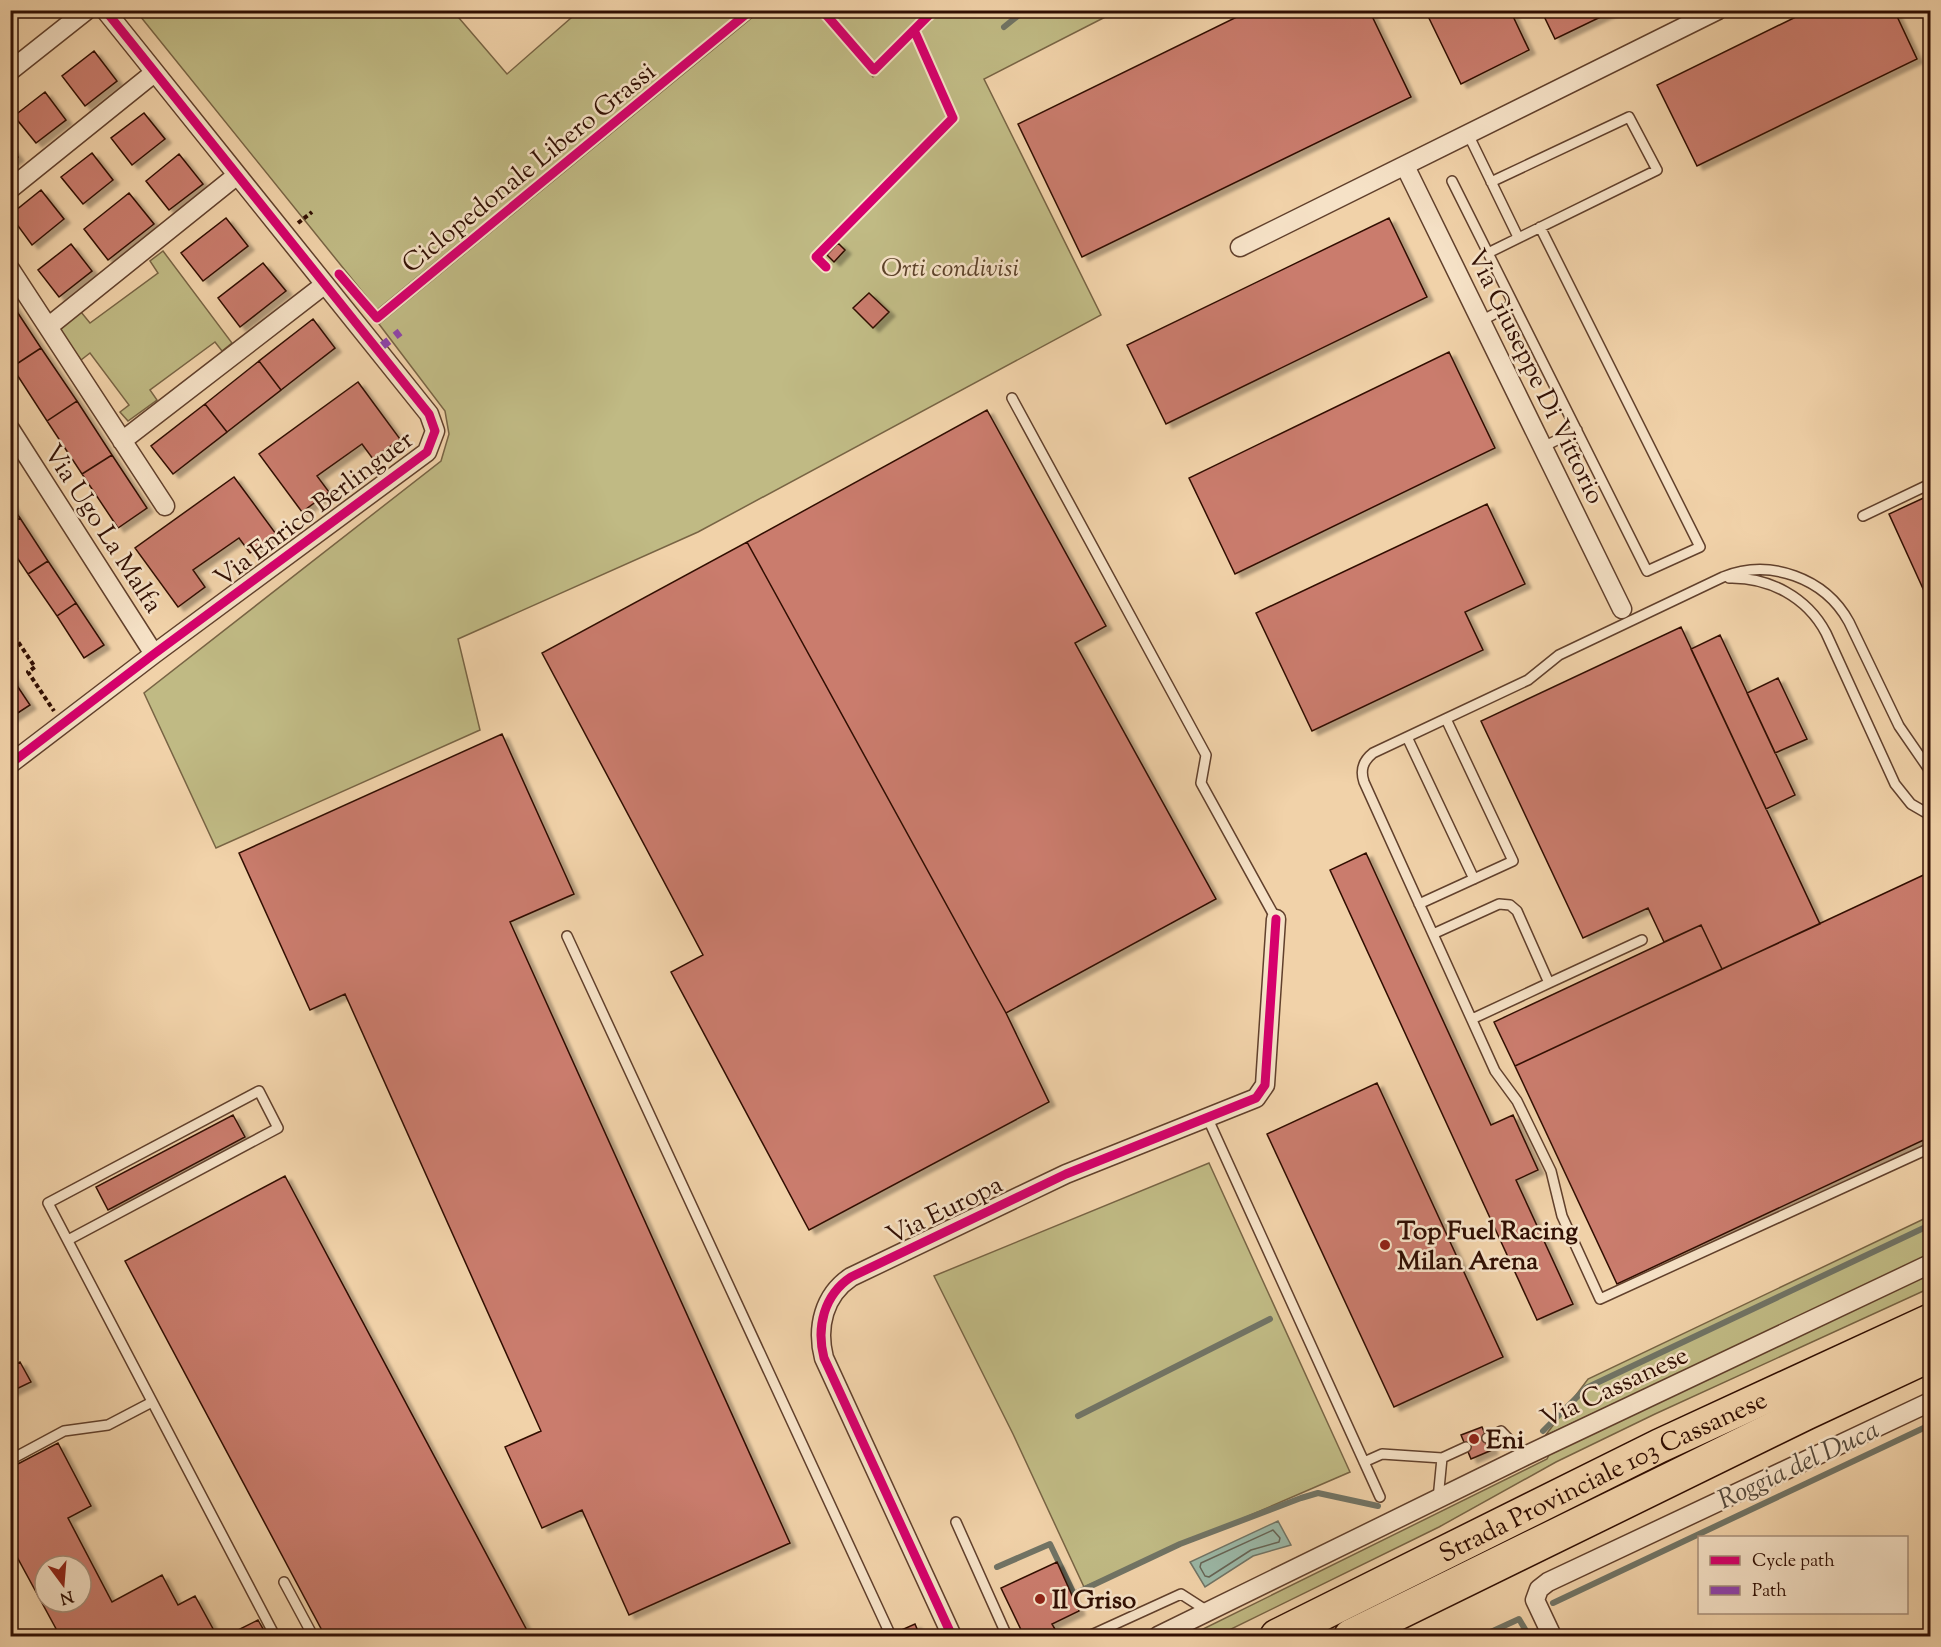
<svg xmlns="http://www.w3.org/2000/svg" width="1941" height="1647" font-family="'Sorts Mill Goudy',serif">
<defs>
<filter id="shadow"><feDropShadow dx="6" dy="4" stdDeviation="1.5" flood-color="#0004"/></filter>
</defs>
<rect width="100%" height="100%" fill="#f1d2a9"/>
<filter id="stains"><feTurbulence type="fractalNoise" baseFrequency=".00333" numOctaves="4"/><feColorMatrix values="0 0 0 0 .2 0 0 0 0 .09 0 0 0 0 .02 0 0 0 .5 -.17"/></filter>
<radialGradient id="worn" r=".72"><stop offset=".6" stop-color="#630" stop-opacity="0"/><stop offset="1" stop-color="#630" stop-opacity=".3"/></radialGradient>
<path fill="#c0ba84" stroke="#786444" stroke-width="1.5" d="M136,11H453L507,74L579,11H743L377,310Z
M760,11H816L873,77L931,21L925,15L873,66L824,11H1117L984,79L1101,315L698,532L458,639L480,730L216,848L144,693L441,461L449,434L445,411L379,324Z
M163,251L232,343L222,351L215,342L150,390L157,400L128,421L120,412L129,405L90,353L81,360L57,329L81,312L90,323L158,273L150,261Z
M1209,1163L1350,1472L1084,1587L1013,1434L934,1276Z
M1930,1216V1256L1545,1436L1588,1379Z
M1930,1272V1288L1655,1414L1556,1462L1439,1527L1217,1636H1189L1547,1459L1553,1447Z"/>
<path fill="#9bb8a7" stroke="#717465" stroke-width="1.5" d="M1278,1521L1291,1545L1253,1556L1205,1587L1190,1562Z"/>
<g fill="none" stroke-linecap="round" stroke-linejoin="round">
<path stroke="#666455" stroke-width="1.5" d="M1273,1530L1280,1538L1279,1542L1251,1550L1209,1577L1205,1576L1200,1567L1201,1563Z"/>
<path stroke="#717465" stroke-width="6" d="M1004,27L1025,10
M1078,1416L1270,1319
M1543,1431L1586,1388L1930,1225
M997,1567L1050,1544L1074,1594L1180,1544L1301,1498L1318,1493L1378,1506
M1553,1603L1930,1425
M1482,1636L1519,1619L1529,1636"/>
</g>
<path fill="#ca7c6d" stroke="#310f03" stroke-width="1.5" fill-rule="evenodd" filter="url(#shadow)" d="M1251,10H1369L1411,97L1082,257L1018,124Z
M1425,10H1510L1529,50L1461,84Z
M1541,10H1615L1555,39Z
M1810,10H1894L1917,59L1697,166L1657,85Z
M94,51L117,81L85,106L62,76Z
M45,92L66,120L36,143L14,116Z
M144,113L165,139L132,165L111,138Z
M10,147L18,157L10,163Z
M92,153L113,180L83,204L61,177Z
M179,154L203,184L169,210L146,181Z
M41,190L64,219L32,245L10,215Z
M129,193L154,224L108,260L84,229Z
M226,218L248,246L203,281L181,253Z
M1389,218L1427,297L1166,424L1127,345Z
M838,243L845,250L834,262L827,255Z
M71,244L92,271L59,297L38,270Z
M263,263L286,291L240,327L218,298Z
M869,293L889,312L873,328L853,308Z
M10,301L41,348L12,367L10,365Z
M313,319L335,348L281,390L259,361Z
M41,348L77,401L47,421L12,367Z
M1449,352L1495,448L1235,574L1189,478Z
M259,361L281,390L227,432L205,404Z
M358,382L400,439L373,459L362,444L317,476L329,492L302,512L259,454Z
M77,401L112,455L82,474L47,421Z
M205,404L227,432L173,474L151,446Z
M987,410L1106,626L1075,643L1216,899L1006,1013L747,542Z
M112,455L147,508L118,528L82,474Z
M234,477L276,534L250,553L239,538L193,570L205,587L178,607L135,548Z
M1930,495V604L1889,514Z
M10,503L20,518L10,524Z
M1487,504L1525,584L1465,612L1483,650L1312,731L1256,613Z
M20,518L48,561L28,574L10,547V524Z
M747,542L1006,1013L1049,1102L809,1230L671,972L703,955L542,653Z
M48,561L76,603L57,616L28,574Z
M76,603L104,645L84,658L57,616Z
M1681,627L1820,924L1722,969L1701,925L1664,942L1648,908L1583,938L1481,721Z
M1720,635L1795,795L1766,809L1691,649Z
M10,675L30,705L10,718Z
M1778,678L1807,739L1775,753L1747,693Z
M502,734L574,894L510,922L790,1543L629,1615L582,1510L542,1528L505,1447L541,1431L345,994L310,1010L239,853Z
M1366,853L1491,1125L1513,1115L1538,1170L1516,1180L1573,1304L1537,1320L1330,870Z
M1930,872V1137L1617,1284L1515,1066Z
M1701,925L1722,969L1515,1066L1494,1022Z
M1377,1083L1503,1357L1394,1407L1267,1134Z
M233,1115L245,1137L108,1210L96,1187Z
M285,1176L530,1636H325L125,1261Z
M20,1362L31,1382L10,1392V1367Z
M1482,1427L1492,1450L1471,1459L1461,1435Z
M58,1443L91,1506L68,1518L112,1602L162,1575L178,1605L195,1596L217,1636H60L10,1544V1468ZM45,1566H81V1602H45Z
M1057,1562L1079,1611L1052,1624L1056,1631L1044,1636H1024L1001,1588Z
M258,1620L267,1636H226Z
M915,1624L920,1636H902L899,1631Z"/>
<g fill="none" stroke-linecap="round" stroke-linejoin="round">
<defs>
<path id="lane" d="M1468,134L1518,237
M1452,181L1647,571L1700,547L1540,227
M1488,253L1657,170L1629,117L1491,182
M1481,321L1513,304
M1012,398L1206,755L1201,783L1276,919
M1543,447L1577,430
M1863,516L1930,484
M1729,578C1769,577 1807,597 1826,633L1895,784L1911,804L1930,815
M1407,737L1474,879
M1930,771L1899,726L1849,622C1825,578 1770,558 1723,577L1559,655L1528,680L1373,753C1363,761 1360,770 1364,782L1495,1071L1517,1101L1551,1171L1562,1216L1600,1299L1930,1148
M1419,904L1513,861L1446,719
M1433,934L1499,904L1510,905L1517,911L1549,983L1472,1019
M567,936L891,1636
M1549,983L1642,940
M1208,1119L1380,1497
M68,1240L278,1128L259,1091L48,1203L275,1636
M1487,1438L1501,1431L1525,1456
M10,1460L64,1431L108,1425L152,1402
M1364,1462L1382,1454L1442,1458
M1438,1499L1442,1458L1466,1447
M956,1522L1007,1636
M284,1582L313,1636
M1089,1636L1181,1594L1209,1612"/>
<path id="street" d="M10,71L87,10
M1405,166L1622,609
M10,189L154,73
M1240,247L1718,10
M10,269L165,506
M48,327L236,176
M10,429L154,654
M122,441L324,285
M10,764L154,654L427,452L435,431L429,414L105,10
M952,1636L824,1358C816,1327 824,1295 851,1277L1066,1174L1256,1098L1265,1085L1276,919
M1158,1636L1525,1456L1930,1264
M1552,1636L1535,1600L1539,1589L1548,1582L1930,1402"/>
<g id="highway">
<path id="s1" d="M1277,1636L1659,1446L1930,1321"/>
<path d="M1351,1636L1806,1413L1930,1355"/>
</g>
</defs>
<use href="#lane" stroke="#61402c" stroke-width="12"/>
<use href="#street" stroke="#61402c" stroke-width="21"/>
<use href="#highway" stroke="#310f03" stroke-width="36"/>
<path stroke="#310f03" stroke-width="4" stroke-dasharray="4.5 3" stroke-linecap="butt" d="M298,223L312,212
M10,630L35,667L28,672L54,711"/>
<use href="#lane" stroke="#f6e2c7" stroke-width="9"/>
<use href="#street" stroke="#f6e2c7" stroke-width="18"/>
<use href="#highway" stroke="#f1d2a9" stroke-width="33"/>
<path stroke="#8e44ad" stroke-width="8" stroke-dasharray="15 8" stroke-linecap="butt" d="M377,350L400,332"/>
<defs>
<path id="cycleway" d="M822,10L874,70L934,10
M826,267L816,257L953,118L914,30
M339,274L377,318L751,10
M10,764L154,654L427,452L435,431L429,414L105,10
M952,1636L824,1358C816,1327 824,1295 851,1277L1066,1174L1256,1098L1265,1085L1276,919"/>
</defs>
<use href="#cycleway" stroke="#f6e2c7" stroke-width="13"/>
<use href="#cycleway" stroke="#d6006c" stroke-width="9"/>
</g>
<g fill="#8f2418" stroke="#f6e2c7" stroke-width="2">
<circle cx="1385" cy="1245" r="6"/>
<circle cx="1474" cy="1439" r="6"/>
<circle cx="1040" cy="1599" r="6"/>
</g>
<g text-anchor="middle" stroke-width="5" stroke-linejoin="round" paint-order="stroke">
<g font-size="26" fill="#310f03" stroke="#f6e2c7">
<text transform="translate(528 167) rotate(-39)" y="9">Ciclopedonale Libero Grassi</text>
<text transform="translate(1537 376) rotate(64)" y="9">Via Giuseppe Di Vittorio</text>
<text transform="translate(313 508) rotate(-37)" y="9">Via Enrico Berlinguer</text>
<text transform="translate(104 528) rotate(57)" y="9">Via Ugo La Malfa</text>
<text transform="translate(944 1209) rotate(-26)" y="9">Via Europa</text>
<text transform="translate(1614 1386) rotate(-25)" y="9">Via Cassanese</text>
<text dy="9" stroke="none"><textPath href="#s1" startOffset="363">Strada Provinciale 103 Cassanese</textPath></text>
</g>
<g font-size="26" font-style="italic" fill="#5c422a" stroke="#f6e2c7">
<text x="950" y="276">Orti condivisi</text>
</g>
<g font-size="26" font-weight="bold" fill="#310f03" stroke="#f6e2c7" text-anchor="start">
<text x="1397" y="1239">Top Fuel Racing<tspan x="1397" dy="30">Milan Arena</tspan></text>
<text x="1486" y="1448">Eni</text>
<text x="1052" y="1608">Il Griso</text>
</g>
<g font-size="27" font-style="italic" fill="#564a3c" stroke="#f6e2c7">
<text transform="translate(1798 1464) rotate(-25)" y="9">Roggia del Duca</text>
</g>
</g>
<rect width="1941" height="1647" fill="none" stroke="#f1d2a9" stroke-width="36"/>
<rect x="12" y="12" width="1917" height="1623" fill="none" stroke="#310f03" stroke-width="3"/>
<rect x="18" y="18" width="1905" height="1611" fill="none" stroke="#310f03" stroke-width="1.5"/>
<rect x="1698" y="1536" width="210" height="78" fill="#f6e2c7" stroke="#a78e79" stroke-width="1.5"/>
<rect x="1710" y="1556" width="30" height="9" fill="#d6006c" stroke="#a78e79" stroke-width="1.5"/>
<text x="1752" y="1566" font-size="18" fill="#310f03">Cycle path</text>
<rect x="1710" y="1586" width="30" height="9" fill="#8e44ad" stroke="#a78e79" stroke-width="1.5"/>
<text x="1752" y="1596" font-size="18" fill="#310f03">Path</text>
<g transform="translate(63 1584) rotate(164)"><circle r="28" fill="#f6e2c7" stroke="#a78e79" stroke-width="1.5"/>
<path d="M0-4.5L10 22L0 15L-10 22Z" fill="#8f2418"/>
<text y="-9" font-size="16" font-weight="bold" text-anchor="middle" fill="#310f03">N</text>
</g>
<rect width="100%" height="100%" filter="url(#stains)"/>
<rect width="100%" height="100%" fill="url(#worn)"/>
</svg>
